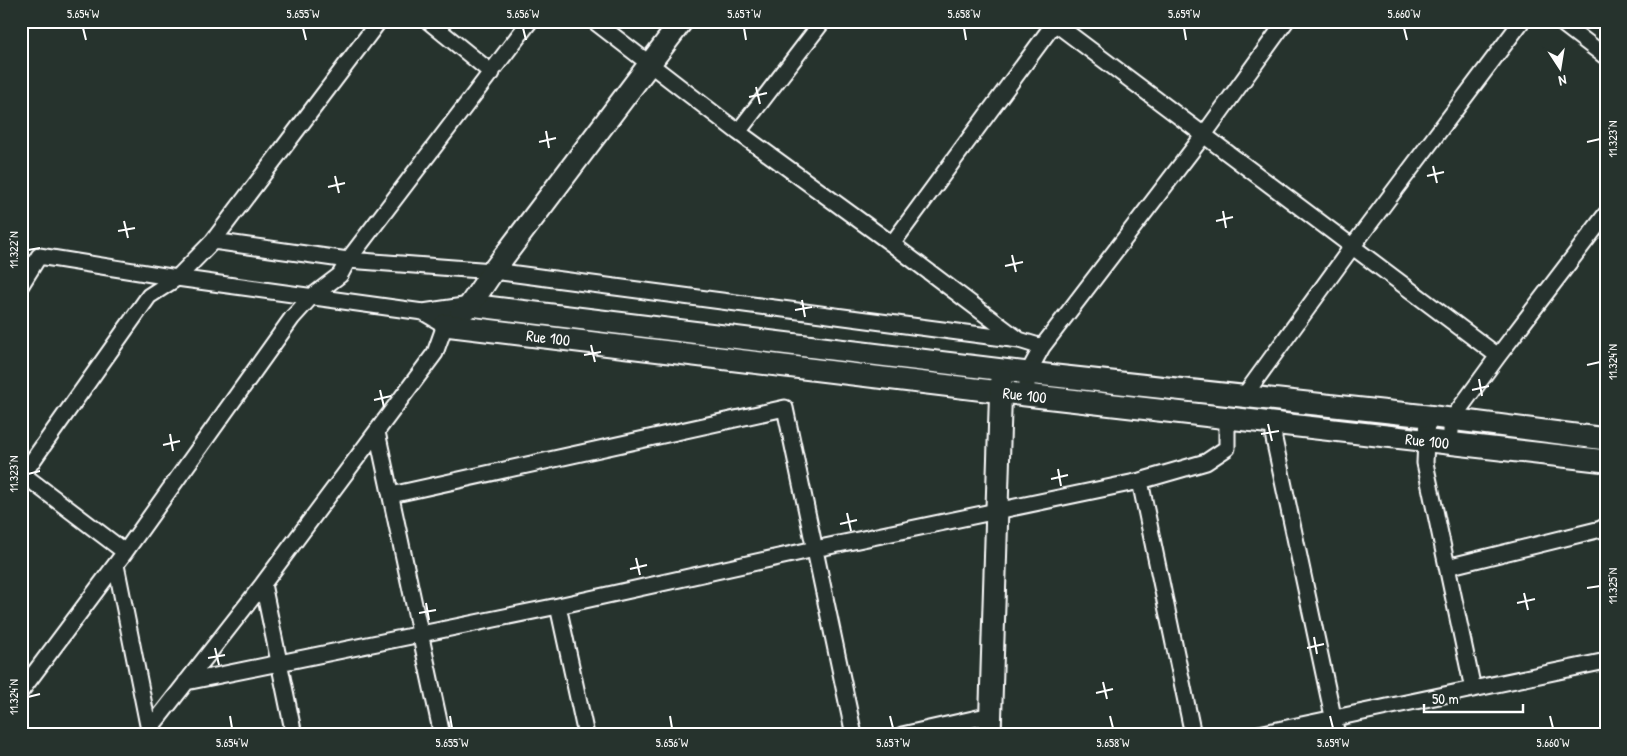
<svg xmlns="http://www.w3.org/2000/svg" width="1627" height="756" font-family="'Patrick Hand',sans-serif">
<rect width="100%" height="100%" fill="#26332d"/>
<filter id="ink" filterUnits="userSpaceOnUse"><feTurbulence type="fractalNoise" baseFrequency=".02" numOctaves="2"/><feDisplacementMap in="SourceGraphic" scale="10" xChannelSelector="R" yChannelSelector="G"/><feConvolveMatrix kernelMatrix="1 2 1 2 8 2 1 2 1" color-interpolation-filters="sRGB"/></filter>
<g filter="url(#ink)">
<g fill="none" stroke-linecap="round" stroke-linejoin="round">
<defs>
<path id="street" d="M428,21L492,73
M594,21L738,132L892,244L1018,339
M1052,21L1498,356
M1559,21L1606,57
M738,132L823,21
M213,241L348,260L493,271L1019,340L1042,347
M892,244L1056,21
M21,285L39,256L177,278L423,312L470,305
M1026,395L1028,373L1042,347L1203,136L1286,21
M1244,396L1352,247L1522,21
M1427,416L1425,463L1473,689
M1274,424V439L1337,735
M377,432L442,735
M1450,443L1452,419L1498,356L1606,214
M21,473L125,552
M21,477L149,296L177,278L213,241L379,21
M1140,481L1193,735
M391,495L785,408L854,735
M116,565L150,735
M1447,567L1601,529L1606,526
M263,584L294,735
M558,606L586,735
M186,682L558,606L815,549L1140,481L1206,462L1227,448V419
M21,691L125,552L292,318L311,297L340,275L348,260L530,21
M145,735L263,584L435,353L445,325L423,312
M902,735L991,715
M1254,735L1606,661"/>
<g id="secondary">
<path d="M470,305L1028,373L1427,416L1606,439"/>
<path d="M461,313L470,305L493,271L682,21"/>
<path id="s1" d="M445,325L1026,395L1606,461"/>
<path d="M990,735L1001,378"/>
</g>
</defs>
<use href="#street" stroke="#fff" stroke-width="19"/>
<use href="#secondary" stroke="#fff" stroke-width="25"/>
<use href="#street" stroke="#26332d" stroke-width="15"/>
<use href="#secondary" stroke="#26332d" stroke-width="21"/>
</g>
</g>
<path fill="none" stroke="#fff" stroke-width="2" d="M83,28L86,40M303,28L306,40M523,28L526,40M744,28L746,40M964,28L966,40M1184,28L1186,40M1404,28L1407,40M756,87L760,104M749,97L767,93M546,131L549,148M539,142L556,138M1587,142L1600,139M1433,166L1437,183M335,176L339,193M1427,176L1444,172M328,187L345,183M1223,211L1226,228M124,221L128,238M1216,221L1233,217M118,231L135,228M28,250L40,248M1012,255L1016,272M1005,266L1023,262M802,300L805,317M795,310L812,307M591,345L595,362M584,355L601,352M1587,365L1600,362M1479,379L1482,396M380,390L384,407M1472,390L1489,386M374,400L391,396M1268,424L1272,441M170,434L173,451M1261,434L1279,431M163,445L180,441M1058,469L1061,486M28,474L40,471M1051,479L1068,475M847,513L851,531M840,524L857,520M636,558L640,575M630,569L647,565M1587,588L1600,586M1524,593L1528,610M426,603L429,620M1517,603L1535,599M419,613L436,610M1314,637L1317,654M215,648L219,665M1307,648L1324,644M208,658L225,655M1103,682L1107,699M1096,693L1113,689M28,697L40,694M230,716L232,728M450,716L452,728M670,716L672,728M890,716L893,728M1110,716L1113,728M1330,716L1333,728M1550,716L1553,728"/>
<g text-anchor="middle" stroke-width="4.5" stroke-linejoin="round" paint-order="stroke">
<g font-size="16" fill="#fff" stroke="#26332d">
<text dy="6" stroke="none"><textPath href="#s1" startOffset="104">Rue 100</textPath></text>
<text dy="6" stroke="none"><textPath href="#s1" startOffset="584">Rue 100</textPath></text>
<text dy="6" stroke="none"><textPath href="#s1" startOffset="989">Rue 100</textPath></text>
</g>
</g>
<rect width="1627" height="756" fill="none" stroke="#26332d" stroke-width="55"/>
<g transform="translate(1560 68) rotate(168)" stroke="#26332d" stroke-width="4" paint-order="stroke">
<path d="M0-4L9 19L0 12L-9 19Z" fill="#ffffff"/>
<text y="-8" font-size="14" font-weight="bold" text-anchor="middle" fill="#ffffff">N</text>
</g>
<path d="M1424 704v8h99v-8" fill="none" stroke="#ffffff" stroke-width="2.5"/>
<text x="1432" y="704" font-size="15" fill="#ffffff" stroke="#26332d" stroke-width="4" paint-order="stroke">50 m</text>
<rect x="28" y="28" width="1572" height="700" fill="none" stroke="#fff" stroke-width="2"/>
<g font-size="12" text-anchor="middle" fill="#fff">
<text x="83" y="18">5.654°W</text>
<text x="303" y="18">5.655°W</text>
<text x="523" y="18">5.656°W</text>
<text x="744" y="18">5.657°W</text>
<text x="964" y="18">5.658°W</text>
<text x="1184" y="18">5.659°W</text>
<text x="1404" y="18">5.660°W</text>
<text transform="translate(1613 139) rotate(-90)" y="4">11.323°N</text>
<text transform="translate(14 250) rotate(-90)" y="4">11.322°N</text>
<text transform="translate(1613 362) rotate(-90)" y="4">11.324°N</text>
<text transform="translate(14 474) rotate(-90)" y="4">11.323°N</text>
<text transform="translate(1613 586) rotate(-90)" y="4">11.325°N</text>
<text transform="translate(14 697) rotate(-90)" y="4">11.324°N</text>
<text x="232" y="747">5.654°W</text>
<text x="452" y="747">5.655°W</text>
<text x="672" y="747">5.656°W</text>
<text x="893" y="747">5.657°W</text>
<text x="1113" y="747">5.658°W</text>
<text x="1333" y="747">5.659°W</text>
<text x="1553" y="747">5.660°W</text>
</g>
</svg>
